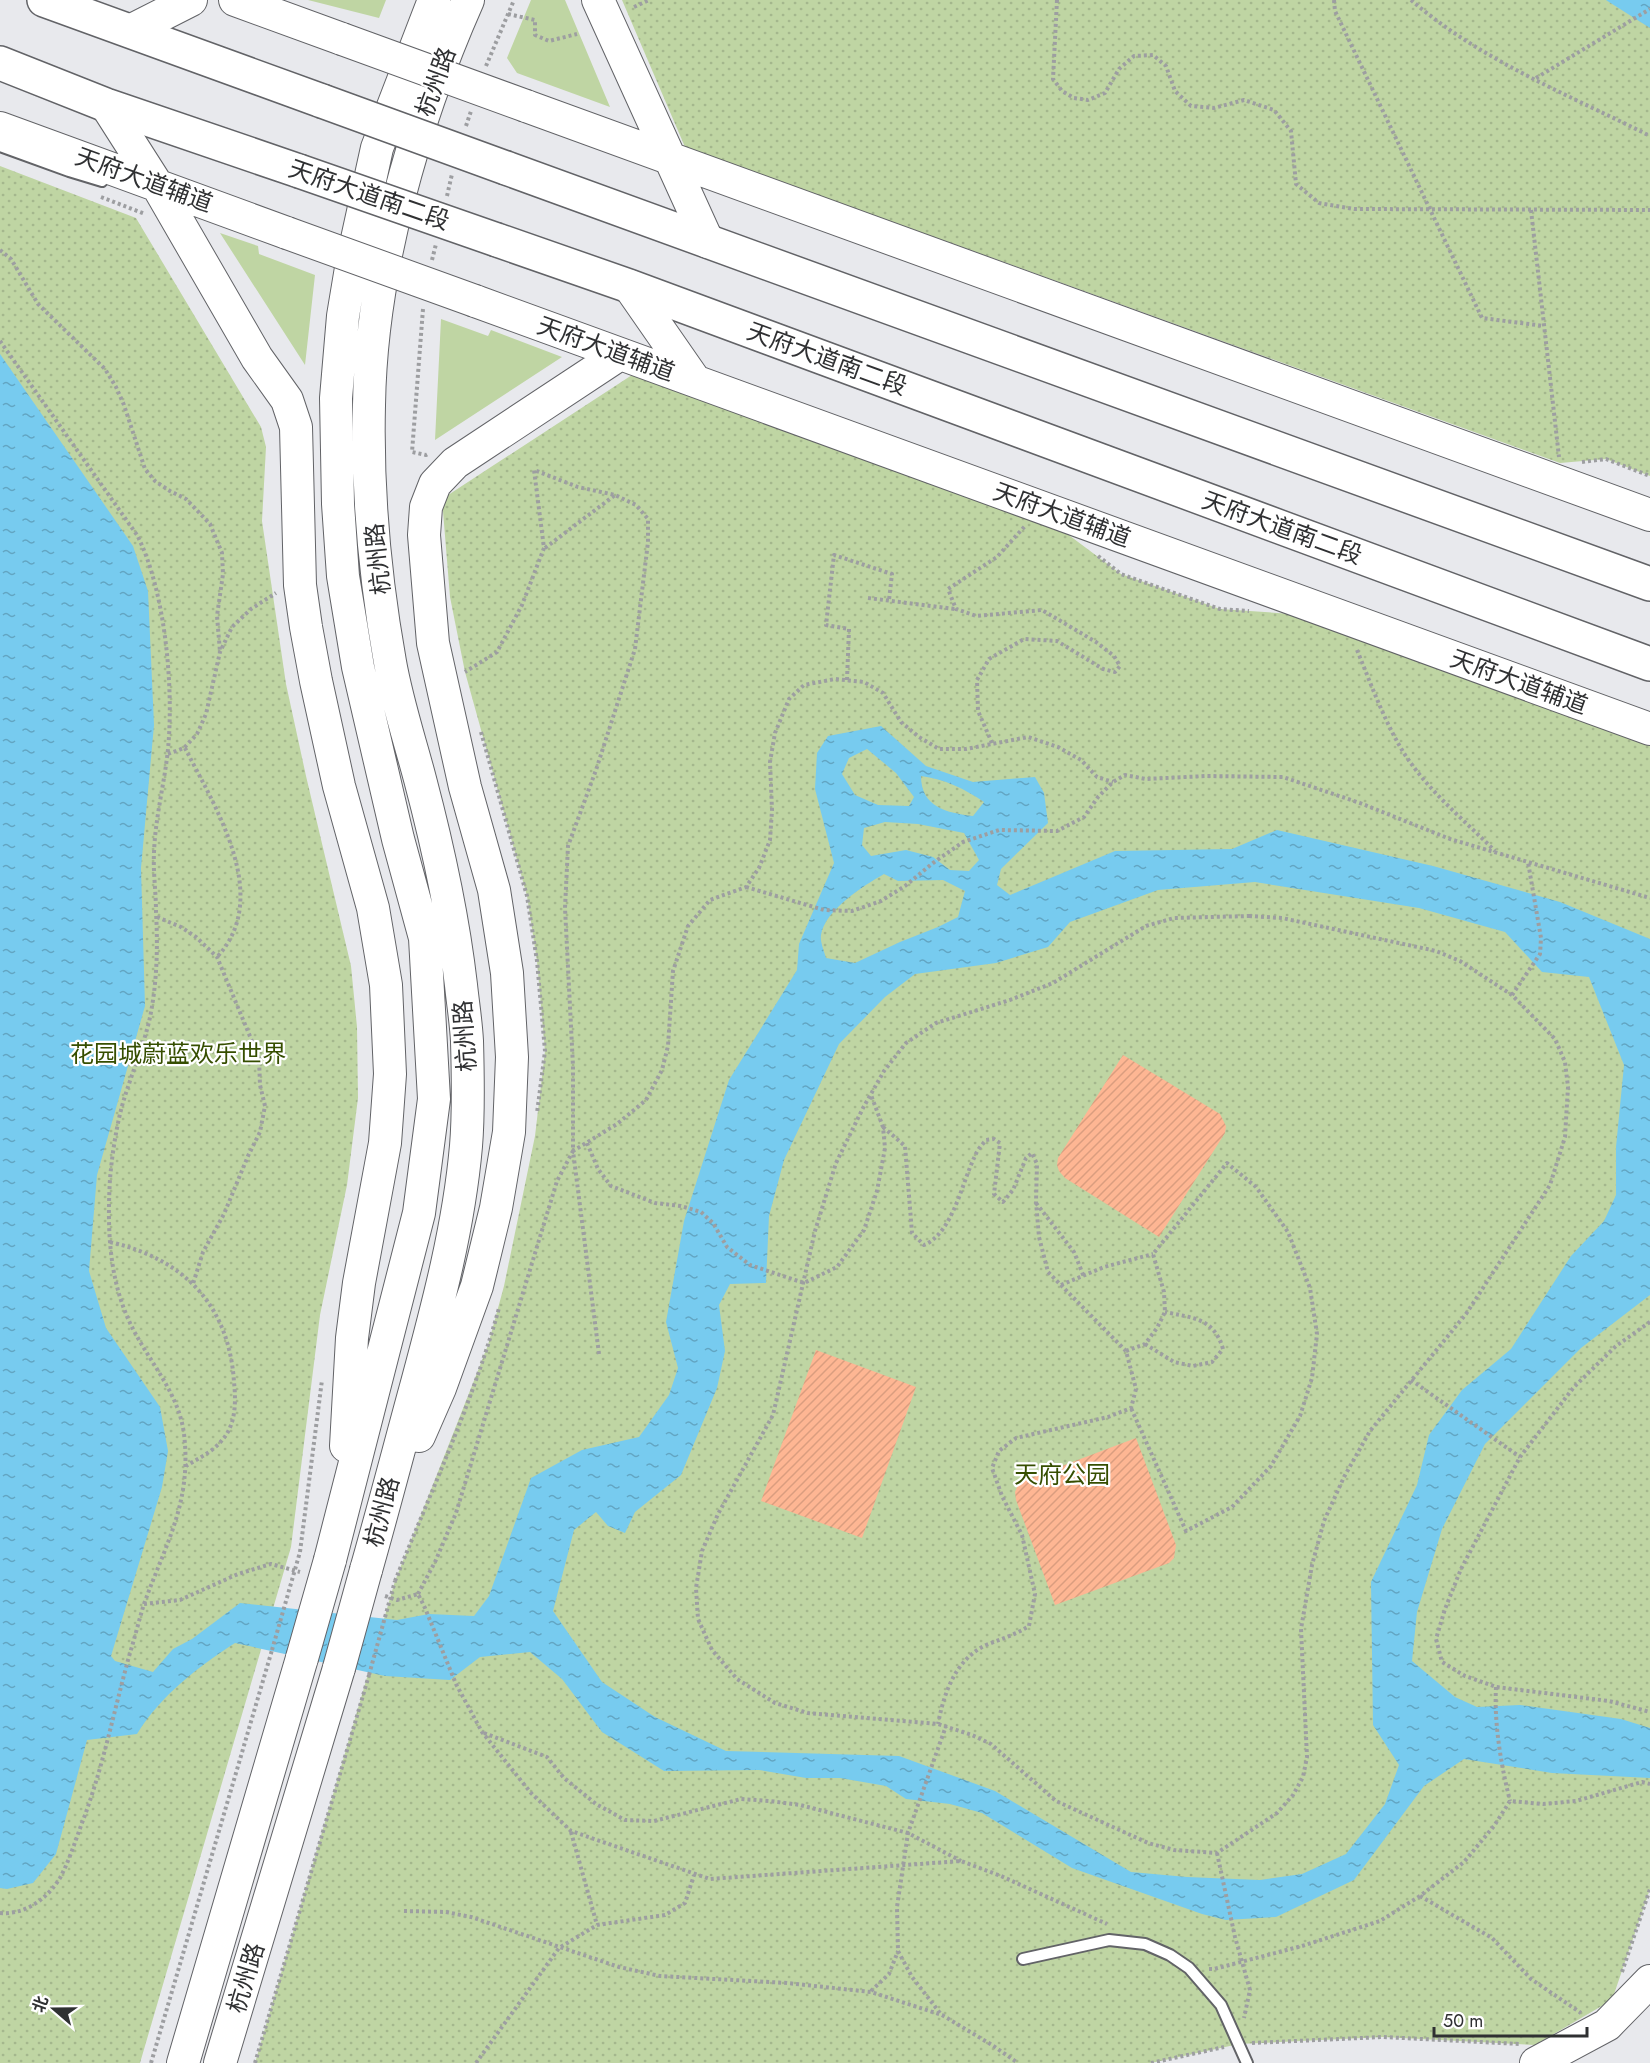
<svg xmlns="http://www.w3.org/2000/svg" width="1650" height="2063" font-family="Jost,'Noto Sans SC',sans-serif">
<defs>
<pattern id="park-dots" width="8" height="8" patternUnits="userSpaceOnUse" patternTransform="scale(1.5)"><rect width="8" height="8" fill="#bfd5a3"/><path d="M2 2h.1M6 6h.1" fill="none" stroke="#a4b78d" stroke-width="1.8" stroke-linecap="round"/></pattern>
<pattern id="water-ripples" width="26" height="14" patternUnits="userSpaceOnUse" patternTransform="scale(1.5)"><rect width="26" height="14" fill="#77cbef"/><path d="M2 4q2-2 4 0t4 0M15 11q2-2 4 0t4 0" fill="none" stroke="#62a5c2"/></pattern>
<pattern id="building-hatch" width="6" height="6" patternUnits="userSpaceOnUse" patternTransform="scale(1.5)"><rect width="6" height="6" fill="#feb693"/><path d="M-1 1l2-2M0 6l6-6M5 7l2-2" fill="none" stroke="#da9d7f"/></pattern>
</defs>
<rect width="100%" height="100%" fill="#e8e9ed"/>
<path fill="#bfd5a3" d="M308,0H386L379,18Z
M531,0H565L610,107L517,73L507,58Z
M220,233L258,246L259,254L315,275L305,365Z
M441,319L488,336L491,330L562,357L435,440Z"/>
<path fill="url(#park-dots)" d="M622,0H1650V476L1606,459L1560,463L685,147Z
M0,166L136,218L261,427L266,447L262,521L286,684L306,776L351,966L357,1027L358,1098L347,1185L320,1315L291,1547L140,2063H0Z
M632,375L1062,530L1121,574L1220,609L1292,614L1650,743V1889L1612,2000L1535,2045L1383,2037L1239,2044L1151,2063H255L395,1581L488,1345L504,1286L535,1136L545,1051L537,961L527,896L465,672L450,597L442,499Z"/>
<path fill="url(#water-ripples)" fill-rule="evenodd" d="M1606,0H1650V28L1609,2Z
M0,354L133,546L148,591L154,725L141,868L145,1006L97,1175L89,1271L106,1328L160,1407L168,1451L162,1487L111,1656L115,1661L153,1672L173,1649L192,1639L240,1603L397,1620L429,1614L474,1616L489,1596L531,1478L582,1450L639,1437L669,1395L678,1368L666,1322L684,1221L729,1080L797,970L799,944L834,863L815,789L817,753L828,736L881,726L926,766L973,782L1035,777L1044,793L1048,823L1001,869L997,885L1010,895L1115,851L1232,849L1277,830L1433,866L1560,902L1650,939V1295L1581,1348L1485,1444L1442,1529L1417,1612L1412,1661L1455,1697L1477,1707L1520,1705L1621,1719L1650,1728V1778L1552,1773L1464,1759L1424,1786L1354,1880L1276,1917L1226,1920L1202,1914L1072,1868L982,1813L950,1804L906,1799L886,1786L840,1778H806L759,1770L664,1771L602,1732L562,1679L530,1652L480,1657L450,1680L385,1676L235,1643C198,1667 160,1696 137,1734L87,1740L56,1854L33,1883L7,1889L0,1888ZM867,749L896,773L914,797L909,806L878,805L855,795L842,774L849,758ZM921,776C944,779 965,789 984,802L973,816C947,813 921,807 921,776ZM885,822L918,824L964,833L979,860L969,871L950,870L933,857L906,850L871,856L862,845L864,828ZM884,874L898,881L943,880L965,891L958,917L938,927L900,942L855,963L826,958C824,951 820,942 821,935C825,910 863,886 884,874ZM1255,882L1419,908L1505,932L1542,972L1589,977L1624,1065L1616,1147V1195L1604,1221L1571,1256L1511,1349L1462,1390L1429,1435L1417,1485L1371,1582L1373,1725L1399,1765L1385,1804L1346,1854L1302,1874L1260,1880L1187,1877L1131,1872L995,1791L899,1756L726,1751L655,1717L602,1682L553,1611L574,1530L596,1512L608,1526L625,1533L635,1512L681,1475L717,1388L725,1351L719,1305L730,1284L766,1283L769,1216L784,1160L839,1044L885,997L915,974L996,963L1048,947L1070,922L1158,890Z"/>
<path fill="url(#building-hatch)" d="M1123,1055L1220,1114L1226,1126L1225,1133L1159,1237L1065,1178L1059,1171L1057,1165L1058,1158Z
M816,1350L916,1387L862,1538L761,1501Z
M1136,1438L1176,1545L1174,1558L1169,1563L1055,1605L1016,1500L1015,1492L1018,1485L1022,1481Z"/>
<g fill="none" stroke-linecap="round" stroke-linejoin="round">
<defs>
<path id="lane" d="M0,146L69,171L102,181
M1023,1959L1109,1940L1145,1944L1170,1955L1189,1968L1221,2005L1247,2063"/>
<path id="secondary" d="M235,0L342,39
M598,0L708,242
M130,31L191,0
M106,105L157,185L257,358L287,400L296,427L300,585L306,627L316,681L339,786L373,908L386,985L390,1074L385,1143L359,1283L352,1338L346,1446
M526,106L1650,515
M0,128L287,233
M629,286L695,381
M475,301L1650,729
M419,1436L440,1388L477,1286L496,1208L509,1132L512,1057L507,973L494,890L465,787L433,643L424,535L426,507L435,484L455,463L620,354
M330,1560L419,1213L434,1099L425,938L398,839L358,667L343,576L338,504L336,398L343,316L352,262L377,148L434,0
M366,1570C384,1507 400,1445 417,1383C438,1305 459,1226 466,1146C469,1111 468,1076 467,1041C466,1022 463,1004 461,985C453,915 438,847 420,779C410,741 397,702 390,662C375,578 367,490 369,405C371,271 414,122 468,0
M183,2063L302,1658
M220,2063L339,1668
M1536,2063L1607,2025L1650,1981"/>
<path id="highway" d="M44,0L322,101
M0,63L106,105L299,171
M506,168L1650,584
M497,240L629,286L1650,664"/>
</defs>
<use href="#lane" stroke="#626367" stroke-width="14"/>
<use href="#secondary" stroke="#626367" stroke-width="34"/>
<use href="#highway" stroke="#626367" stroke-width="36"/>
<path stroke="#9d9ea1" stroke-width="4" stroke-dasharray="3 3" stroke-linecap="butt" d="M1057,0L1053,79L1062,91L1074,98L1088,100L1105,93L1119,69L1134,56L1153,55L1166,66L1175,91L1191,106L1214,108L1244,100L1274,110L1291,131L1296,184L1319,203L1354,209L1650,210
M1334,0L1335,11L1482,318L1544,326
M1411,0C1480,60 1569,95 1650,136
M634,7L649,0
M508,14L535,20V35L549,41L577,34
M486,66L514,0
M1536,78L1650,9
M466,126L471,111
M447,196L452,174
M101,197L145,214
M1531,210L1559,457
M0,250L11,259L38,304L105,369L116,387L124,405L145,469L155,481L170,491L186,499L210,524L222,553L223,574L217,616L220,652
M432,260L436,244
M423,309L412,452L426,455L428,454
M0,341L137,535C166,591 175,695 167,758C163,789 155,821 154,853C153,872 156,892 156,912C158,948 157,986 149,1022C142,1050 130,1078 122,1106C116,1129 112,1155 110,1179C107,1230 109,1283 133,1329C151,1364 179,1394 184,1434C192,1502 166,1543 144,1604C139,1620 135,1637 130,1653C114,1710 103,1768 82,1823C75,1842 69,1861 60,1878C47,1899 25,1915 0,1913
M1582,462L1606,459L1650,476
M545,548L615,495
M1098,556L1121,574L1220,609L1249,611
M868,598L955,609
M1357,650C1371,684 1383,718 1402,750C1426,789 1463,819 1495,851
M847,680L849,629L826,625L834,555L892,574L889,600
M481,732L527,896L537,961L545,1051L537,1113
M992,743L978,711L977,680L989,659L1024,639L1057,641L1103,669L1115,672L1120,666L1114,656L1096,642L1042,610L976,616L956,609L948,589L997,557L1025,526
M185,748C215,807 273,897 217,957
M168,754L184,748L197,734L206,714L220,652L232,627L251,609L276,593
M746,887L824,910L852,911L881,901L905,886L933,863L963,842L999,830L1057,831L1084,817L1098,797L1113,782L1125,775L1146,779L1206,776L1283,777L1360,803L1450,839L1650,898
M1249,916L1282,918L1436,951L1460,961L1512,995L1555,1039L1565,1062L1568,1087L1565,1137L1550,1185L1466,1314L1370,1431L1344,1477L1324,1521L1312,1565L1301,1629L1307,1757L1303,1777L1293,1795L1277,1813L1217,1853L1174,1850L1148,1843L1056,1801L991,1744L972,1735L938,1724L808,1713L775,1703L737,1679L712,1650L698,1619L696,1588L702,1551L718,1514L773,1415L815,1231L836,1163L863,1108L884,1071L906,1043L936,1023L1010,1000L1053,983L1146,926L1174,918Z
M157,917L181,927L196,937L217,957L259,1058L260,1085L265,1106L260,1132L248,1156L224,1214L203,1252L193,1284
M1512,995L1540,954L1541,938L1528,862
M883,1127L905,1146L912,1233L924,1245C953,1233 962,1182 975,1156C977,1150 982,1145 986,1140L994,1139L1000,1143L994,1194L1003,1202L1013,1190L1026,1158L1032,1153L1037,1164L1036,1202L1039,1237L1048,1272L1126,1351L1136,1389L1131,1408L1108,1417L1016,1438L999,1451L992,1468L1002,1496L1022,1535L1035,1594L1029,1626C1015,1635 1001,1639 986,1645C955,1660 944,1693 938,1724
M587,1143L598,1169L611,1186L655,1203L681,1206L701,1212L713,1223L727,1247L750,1265L804,1283L837,1267L864,1230L877,1191L885,1148L883,1127L871,1095
M1036,1203L1074,1252L1084,1277
M110,1242C184,1259 229,1305 234,1382C236,1401 236,1424 223,1439C214,1451 199,1458 186,1466
M1061,1285L1104,1267L1153,1254
M1650,1322L1616,1346L1574,1387L1520,1457L1461,1569L1445,1609L1436,1639L1442,1662L1465,1676L1496,1687L1609,1701L1650,1712
M1145,1344L1174,1362L1193,1366L1212,1362L1223,1349C1214,1318 1193,1318 1165,1312
M1126,1351L1145,1344L1157,1328L1165,1312L1164,1292L1153,1254L1227,1163L1256,1187L1288,1232L1310,1288L1317,1334L1312,1378L1300,1416L1271,1466L1232,1507L1186,1531L1131,1408
M599,1354L573,1151L617,1124L646,1100L662,1070L668,1046L673,971L688,926L710,900L746,887L759,868L770,840L772,810L770,762L775,733L789,699L804,685L835,679L864,682L883,693L901,722L919,737L939,749H966L1028,737L1058,747L1081,760L1097,777L1113,782
M1411,1380L1520,1457
M300,1552L322,1380
M395,1581C431,1491 473,1402 499,1308
M418,1594L435,1562L456,1513L557,1181L573,1151V1066L565,908L568,846L596,770L635,649L648,542V519L636,505L615,495L578,487L534,470L544,548L522,605L497,652L465,672
M385,1596L397,1600L418,1594L425,1608L456,1684L482,1732L531,1793L571,1831L710,1879L961,1861L1001,1876L1107,1924
M144,1604L180,1600L238,1574L271,1564L300,1572
M1496,1687C1494,1724 1501,1765 1510,1801
M484,1733L547,1757L564,1778L596,1804L625,1820L654,1821L741,1799L770,1801L800,1805L908,1833L961,1861
M571,1832L597,1925
M1217,1853L1235,1937L1250,1990L1244,2018
M1420,1896L1492,1938L1531,1979L1581,2013
M404,1911L446,1912L471,1917L619,1967L660,1976L787,1983L871,1992L942,2015L992,2045L1018,2063
M1209,1969H1214L1302,1946L1380,1921L1420,1896L1464,1862L1494,1826L1510,1801L1543,1804L1576,1801L1642,1782L1650,1784
M1622,1972L1650,1889
M871,1991L889,1974L898,1951
M940,2013L912,1977L898,1951L897,1907L908,1833L946,1726
M1252,2043L1383,2037L1520,2044
M151,2063L272,1650
M255,2063L369,1675
M476,2063L559,1948L597,1925L665,1915L685,1903L694,1875
M1151,2063L1224,2047"/>
<use href="#lane" stroke="#fff" stroke-width="10"/>
<use href="#secondary" stroke="#fff" stroke-width="32"/>
<use href="#highway" stroke="#fff" stroke-width="33"/>
<defs>
<path id="secondary-bridge" d="M342,39L526,106
M287,233L475,301
M302,1658L330,1560
M339,1668L366,1570"/>
<path id="highway-bridge" d="M322,101L506,168
M299,171L497,240"/>
</defs>
<use href="#secondary-bridge" stroke="#626367" stroke-width="34" stroke-linecap="butt"/>
<use href="#highway-bridge" stroke="#626367" stroke-width="36" stroke-linecap="butt"/>
<path stroke="#9d9ea1" stroke-width="4" stroke-dasharray="3 3" stroke-linecap="butt" d="M272,1650L300,1552
M369,1675L395,1581"/>
<use href="#secondary-bridge" stroke="#fff" stroke-width="32"/>
<use href="#highway-bridge" stroke="#fff" stroke-width="33"/>
</g>
<g text-anchor="middle" stroke-width="4.5" stroke-linejoin="round" paint-order="stroke">
<g font-size="24" fill="#2f3032" stroke="#fff">
<text transform="translate(436 82) rotate(-70)" y="8">杭州路</text>
<text transform="translate(144 180) rotate(20)" y="8">天府大道辅道</text>
<text transform="translate(369 195) rotate(19)" y="8">天府大道南二段</text>
<text transform="translate(606 349) rotate(20)" y="8">天府大道辅道</text>
<text transform="translate(827 359) rotate(20)" y="8">天府大道南二段</text>
<text transform="translate(1062 515) rotate(20)" y="8">天府大道辅道</text>
<text transform="translate(1282 528) rotate(20)" y="8">天府大道南二段</text>
<text transform="translate(378 559) rotate(-96)" y="8">杭州路</text>
<text transform="translate(1519 682) rotate(20)" y="8">天府大道辅道</text>
<text transform="translate(465 1036) rotate(-94)" y="8">杭州路</text>
<text transform="translate(382 1512) rotate(-75)" y="8">杭州路</text>
<text transform="translate(246 1978) rotate(-73)" y="8">杭州路</text>
</g>
<g font-size="24" fill="#364e00" stroke="#fff">
<text x="178" y="1062">花园城蔚蓝欢乐世界</text>
<text x="1062" y="1483">天府公园</text>
</g>
</g>
<g transform="translate(54 2009) rotate(290)" stroke="#ffffff" stroke-width="4.5" paint-order="stroke">
<path d="M0-4.5L10 22L0 15L-10 22Z" fill="#2f3032"/>
<text y="-9" font-size="16" font-weight="bold" text-anchor="middle" fill="#2f3032">北</text>
</g>
<path d="M1434 2027v9h153v-9" fill="none" stroke="#2f3032" stroke-width="3"/>
<text x="1443" y="2027" font-size="18" fill="#2f3032" stroke="#ffffff" stroke-width="4.5" paint-order="stroke">50 m</text>
</svg>
